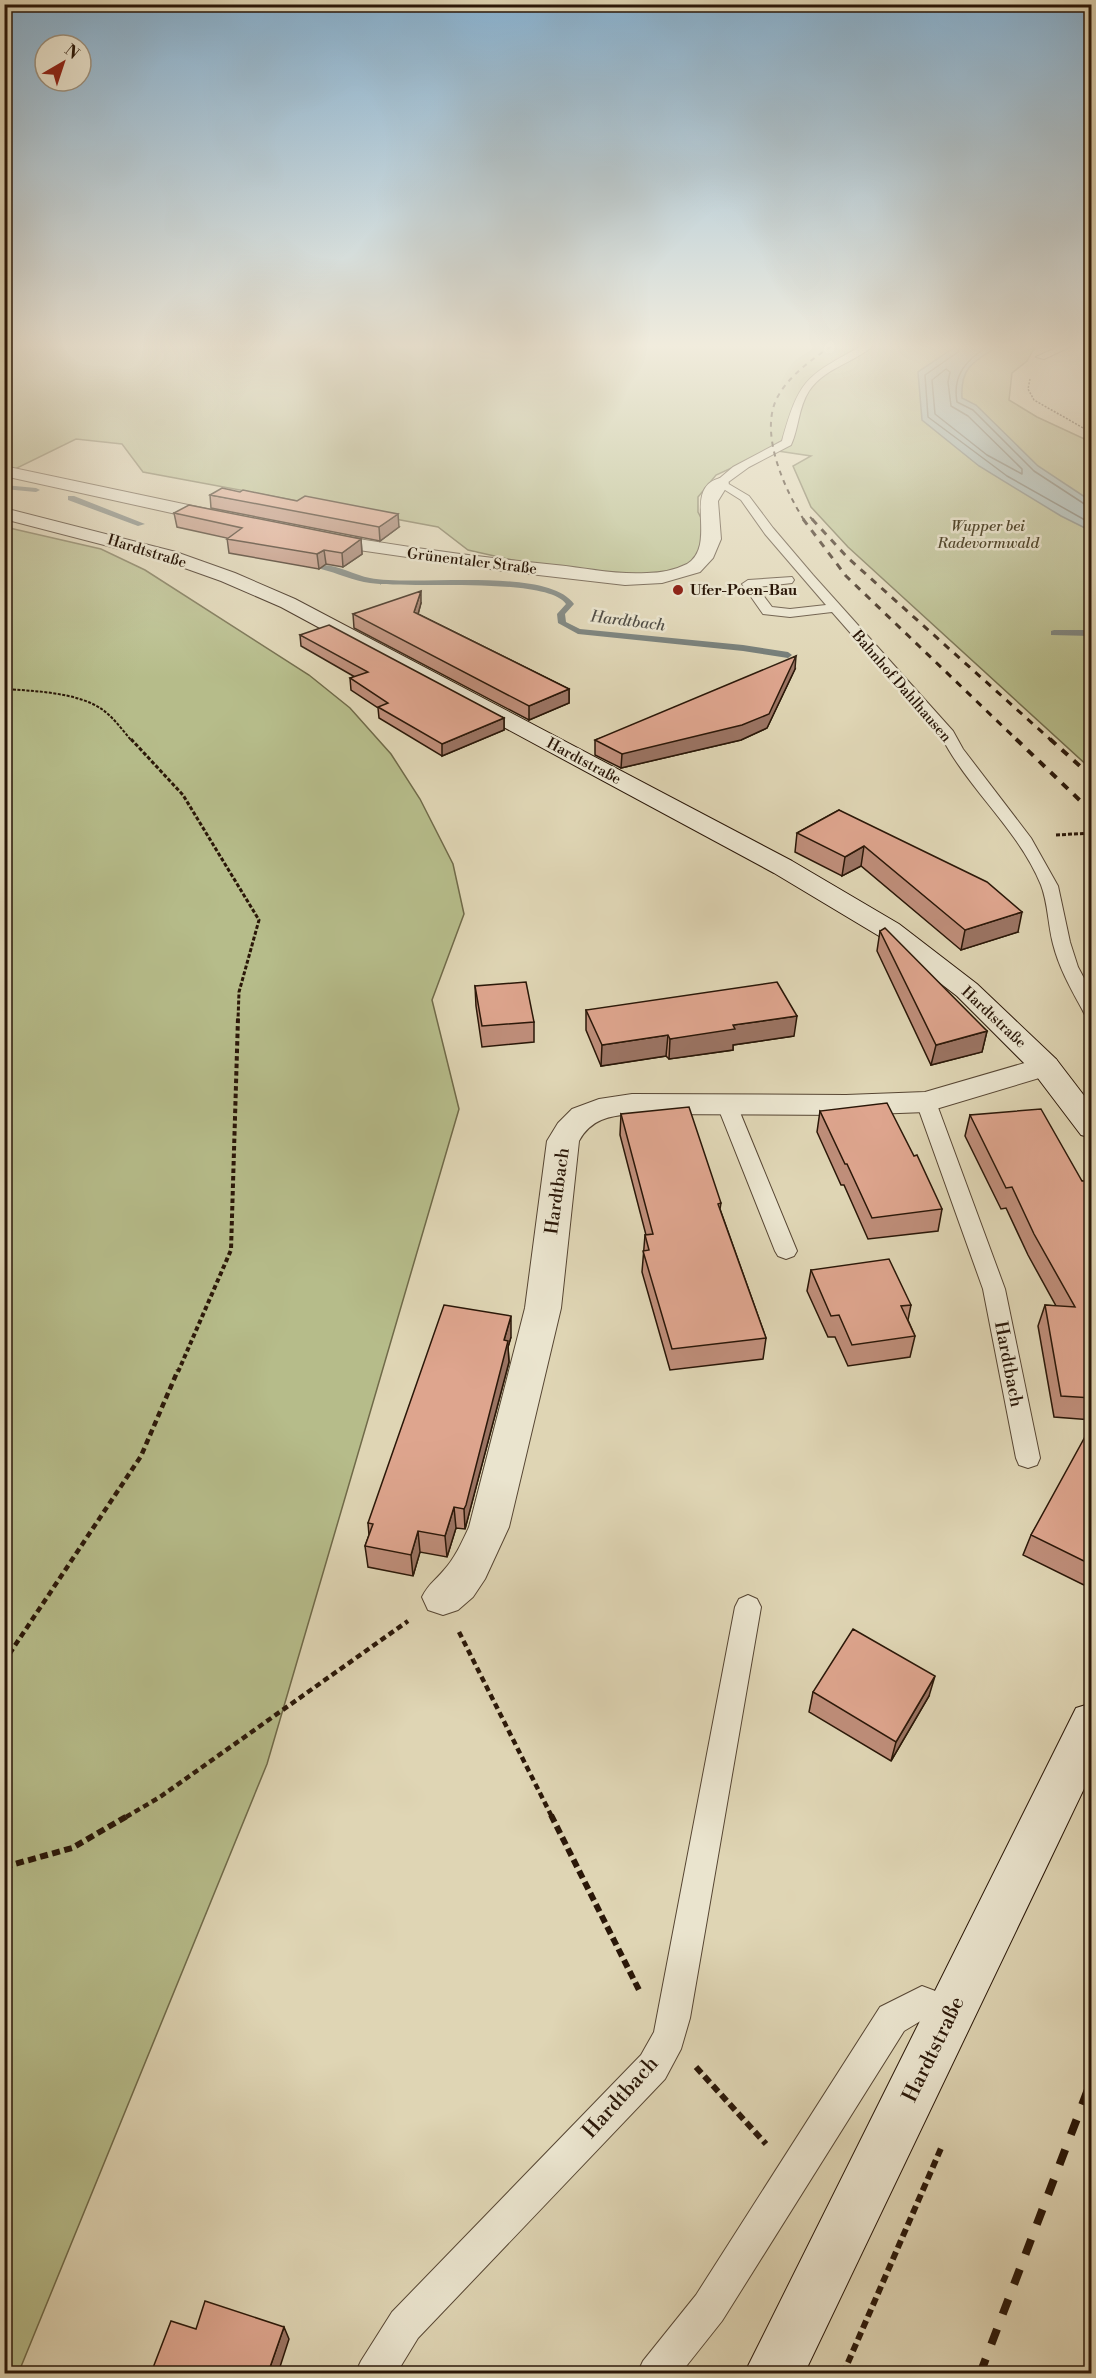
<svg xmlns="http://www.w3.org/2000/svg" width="1096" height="2378" font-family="'Libre Bodoni',serif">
<rect width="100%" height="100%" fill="#dfd5b4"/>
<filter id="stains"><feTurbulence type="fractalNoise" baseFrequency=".00333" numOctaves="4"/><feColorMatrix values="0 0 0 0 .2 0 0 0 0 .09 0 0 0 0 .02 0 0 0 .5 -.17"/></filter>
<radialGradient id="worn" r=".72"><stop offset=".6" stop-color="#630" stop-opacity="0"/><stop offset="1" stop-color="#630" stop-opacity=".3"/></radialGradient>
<path fill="#b6bc8a" stroke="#706a49" stroke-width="1.5" d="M5,345H1036L1027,361L1012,373L1009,400L1037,417L1091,442V769L848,547L811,507L793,466L811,456L771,450L716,475L698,497V512L709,533L692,566L655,577L552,569L468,550L438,527L143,472L122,444L76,439L13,470L5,468Z
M5,527L101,549L145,570L309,675L350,708L391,754L420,799L453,864L464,914L432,1000L459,1109L267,1764L18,2374L4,2373Z"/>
<path fill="#99b5b9" stroke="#6d7672" stroke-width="1.5" d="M958,345H1000C975,361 960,366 962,398L976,405L1038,466L1091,501V531L1061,516L979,466L922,420L918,372Z"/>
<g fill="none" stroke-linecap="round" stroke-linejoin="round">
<path stroke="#626660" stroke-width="1.5" d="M960,345L958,352L925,375L928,417L1007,476L1092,524
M989,345C967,360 952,374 957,402L973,410L1034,471L1086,505L1092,506
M946,369L950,372L948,382L951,406L968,416L1022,469V474L987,455L935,414L932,380Z"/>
<path fill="#6d7672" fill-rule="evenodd" d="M4,485L36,488L40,490L36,492L4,489Z
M68,496H74L145,524L138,526L68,500Z
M321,565C337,564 354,575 370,578C415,587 547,566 574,604L565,614L566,622L580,629L743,645L788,652L792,655L788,658L743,651L578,634L558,623L557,614L566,604C546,576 407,589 370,583C354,581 337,573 321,569Z
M1054,630H1092V636L1051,635V631Z"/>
<defs>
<path id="lane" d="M863,345H874C854,363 824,368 809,391C798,408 799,428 791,445L749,467L727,483L749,496L773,528L813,575L953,731L963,749L1031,838L1058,886L1070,942L1078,967L1092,993V1016L1085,1015L1083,1011C1071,989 1059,968 1053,944C1048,925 1048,903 1041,885C1018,829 968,789 941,736L832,612L790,617L763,614L742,584L748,580L792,577L794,580L792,583L757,587L772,607L790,609L826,605L765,534L741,500L714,483L733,467L782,441C800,377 806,377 863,345Z
M1062,345H1074L1044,359L1036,357Z
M926,1096L933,1098L936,1102L1005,1289L1040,1458L1037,1465L1028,1468L1019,1465L1016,1458L983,1289L916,1102L919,1098Z
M727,1099L734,1100L737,1105L797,1251L794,1256L786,1259L778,1256L775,1251L717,1105L720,1100Z
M748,1595L757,1599L761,1607L690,2018L681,2049L665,2079L418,2338L396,2374H355L361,2361L392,2312L641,2055L654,2032L735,1607L739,1599Z
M922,1986L962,2001L967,2012L962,2023L951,2028L924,2019L904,2031L722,2321L680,2374H637L643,2361L696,2295L880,2007Z"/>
<path id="street" d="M4,466L226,513L232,515L235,519L232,523L226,525L4,476Z
M720,478L726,479L729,483L718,501L721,539L713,558L700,572L662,583L625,585L504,571L317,544L310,542L308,538L310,534L317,532C396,546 476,557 556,565C586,568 617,575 647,573C660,573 675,570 687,564C719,544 681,488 720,478Z
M1045,1057L1056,1059L1060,1066L1056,1073L926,1112L846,1115L632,1114C609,1116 591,1119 579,1141L561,1308L509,1527L485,1579L473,1597L458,1610L443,1615L428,1610L422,1597C429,1583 435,1581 444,1570C455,1558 462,1542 469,1527L525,1308L547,1141L558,1123L572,1109L599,1099L632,1094L846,1095L925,1092Z"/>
<path id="secondary" d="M4,508L176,552L235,573L295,599L792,861L899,924L977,984L1056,1059L1092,1106V1138L1081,1135L1034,1073L957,996L879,936L774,873L281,607L221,581L162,560L4,519Z
M1092,1703V1772L804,2374H744L1076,1708Z"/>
</defs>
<use href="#lane" stroke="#574633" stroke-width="2"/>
<use href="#street" stroke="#574633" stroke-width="2"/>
<use href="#secondary" stroke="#2a1708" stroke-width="2"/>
<path stroke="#2a1708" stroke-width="1.5" stroke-dasharray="2 1.5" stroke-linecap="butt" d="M1030,379L1028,389L1034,400L1092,433"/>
<path stroke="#2a1708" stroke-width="2" stroke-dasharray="3 1.5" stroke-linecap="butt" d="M4,689C34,691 78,692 103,710C114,718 123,731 132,741"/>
<path stroke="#2a1708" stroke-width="3" stroke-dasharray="4 2" stroke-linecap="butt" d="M131,739L183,795L259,920L239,992L238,1020
M1056,835L1092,833"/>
<path stroke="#2a1708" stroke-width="4" stroke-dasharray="4.5 3" stroke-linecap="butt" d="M178,1372L231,1250L238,1018"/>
<path stroke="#2a1708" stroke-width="4.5" stroke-dasharray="6 4" stroke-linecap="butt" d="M459,1632L552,1817
M4,1662L141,1456L178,1370
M126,1817L160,1797L408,1621"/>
<path stroke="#2a1708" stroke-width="6" stroke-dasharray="8 4.5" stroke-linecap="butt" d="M551,1815L639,1990
M4,1867L72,1848L129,1815
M696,2067L766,2144
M843,2374L942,2146"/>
<use href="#lane" fill="#eae4ce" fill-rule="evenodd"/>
<use href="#street" fill="#eae4ce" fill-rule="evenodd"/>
<use href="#secondary" fill="#eae4ce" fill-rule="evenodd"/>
<path stroke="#2a1708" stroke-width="2" stroke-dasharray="5 5" stroke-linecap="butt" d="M810,517L813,520
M804,520C785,490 760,436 776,400C787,377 812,359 833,345"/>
<path stroke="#2a1708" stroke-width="3" stroke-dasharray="7 7" stroke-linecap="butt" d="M803,519L846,576L1018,741
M812,519L848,558L1052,741"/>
<path stroke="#2a1708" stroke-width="4" stroke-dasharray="8 8" stroke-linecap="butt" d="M1016,739L1092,812
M1050,739L1092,777"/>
<path stroke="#2a1708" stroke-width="8" stroke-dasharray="16 16" stroke-linecap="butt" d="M980,2374L1092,2079"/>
</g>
<path fill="#bf8e7a" stroke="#2a1708" stroke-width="1.5" d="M210,495L399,527L380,541L211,508Z
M174,513L361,539L362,554L343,567L326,564L319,569L229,553L227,538L177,527Z
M421,603L418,614L569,689V703L529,720L354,628L353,614Z
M300,635L504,718V730L442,756L379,718L378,708L351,690L350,678L355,677L301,646Z
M795,669L767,728L741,740L621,768L595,755V740Z
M839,810L1018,932L961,950L861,866L842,876L795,852L797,833Z
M880,931L987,1031L982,1052L931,1065L877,951Z
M475,986L534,1022V1042L482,1047L476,1006Z
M586,1010L794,1036L733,1045V1050L669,1059L666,1056L601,1066L586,1030Z
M820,1111L942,1209L938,1231L868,1239L844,1185H841L817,1132Z
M621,1114L721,1203L720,1209L766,1338L763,1359L670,1370L642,1272L645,1235H646L620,1135Z
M970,1115L1082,1181L1092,1188V1420L1054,1417L1038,1326L1045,1305L1056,1306L1028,1255L1006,1208L1001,1209L965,1136Z
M811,1270L911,1305L908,1320L915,1336L910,1357L848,1366L835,1337H828L807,1291Z
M511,1337L508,1347L509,1362L465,1529L456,1528L447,1557L420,1552L413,1576L368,1567L365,1546L369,1535L368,1523Z
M1092,1438V1589L1023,1555L1031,1535Z
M813,1692L929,1696L891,1761L809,1712Z"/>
<path fill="#9b7463" stroke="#2a1708" stroke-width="1.5" d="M398,514L399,527L380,541L379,527Z
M361,539L362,554L343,567L342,553Z
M324,550L326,564L319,569L317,554Z
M421,591V603L415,625L414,612Z
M796,656L795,669L767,728L741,740L621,768L622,754Z
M569,689V703L529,720V706Z
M504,718V730L442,756V744Z
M864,846L861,866L842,876L845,857Z
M1022,912L1018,932L961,950L965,930Z
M797,1016L794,1036L733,1045V1050L669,1059L670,1039L733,1025Z
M987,1031L982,1052L931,1065L936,1045Z
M668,1035L666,1056L601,1066L602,1045Z
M511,1316V1337L508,1347L509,1362L465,1529L464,1509L504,1340Z
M454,1507L456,1528L447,1557L445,1536Z
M418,1531L420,1552L413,1576L411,1555Z
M935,1676L929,1696L891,1761L896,1742Z
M284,2327L289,2339L278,2373H268Z"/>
<path fill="#dea58e" stroke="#2a1708" stroke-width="1.5" d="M222,488L240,492L243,490L297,501L305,496L398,514L379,527L210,495Z
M189,505L361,539L342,553L324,550L317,554L227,539L242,528L174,513Z
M421,591L414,612L569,689L529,706L353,614Z
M329,625L504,718L442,744L378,707L388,703L350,678L368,672L300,635Z
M796,656L769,714L742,725L622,754L595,740Z
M839,810L987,882L1022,912L965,930L864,846L845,857L797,833Z
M885,928L987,1031L936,1045L880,931Z
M526,982L534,1022L482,1026L475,986Z
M777,982L797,1016L733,1025L735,1029L670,1039L668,1035L602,1045L586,1010Z
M887,1103L914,1156L917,1155L942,1209L872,1218L847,1164H845L820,1111Z
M689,1107L721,1203L718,1204L766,1338L672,1349L643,1251L649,1250L645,1235L653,1234L621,1114Z
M1041,1109L1082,1181H1087L1092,1188V1398L1061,1396L1045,1305L1075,1307L1034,1234L1012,1187L1006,1188L970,1115Z
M889,1259L911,1305L901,1306L915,1336L852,1345L839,1315L831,1316L811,1270Z
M444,1305L511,1316L504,1340L508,1341L466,1505L464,1509L454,1507L445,1536L418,1531L411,1555L365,1546L373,1524L368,1523Z
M1086,1435L1092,1438V1565L1031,1535Z
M853,1629L935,1676L896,1742L813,1692Z
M205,2301L284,2327L268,2373H151L171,2321L196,2329Z"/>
<linearGradient id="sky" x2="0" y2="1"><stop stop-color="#88b4d5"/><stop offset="0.51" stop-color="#f1ecdd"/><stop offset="1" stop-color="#f1ecdd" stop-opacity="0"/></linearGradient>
<rect width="1096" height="678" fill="url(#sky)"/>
<circle fill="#8f2418" stroke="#eae4ce" stroke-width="2" cx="678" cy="590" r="6"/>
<g text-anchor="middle" stroke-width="5" stroke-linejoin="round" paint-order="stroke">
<g font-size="15" font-style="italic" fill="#54492f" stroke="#eae4ce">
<text x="988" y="531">Wupper bei<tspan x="988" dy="17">Radevormwald</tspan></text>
</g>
<g font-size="15" fill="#2a1708" stroke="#eae4ce">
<text transform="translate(147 551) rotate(17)" y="5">Hardtstraße</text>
<text transform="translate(472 561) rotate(7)" y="5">Grünentaler Straße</text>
<text transform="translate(902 686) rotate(49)" y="5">Bahnhof Dahlhausen</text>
<text transform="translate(584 761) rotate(28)" y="5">Hardtstraße</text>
<text transform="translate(994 1017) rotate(43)" y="5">Hardtstraße</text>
</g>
<g font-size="15" font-weight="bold" fill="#2a1708" stroke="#eae4ce" text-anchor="start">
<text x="690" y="595">Ufer-Poen-Bau</text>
</g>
<g font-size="16" font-style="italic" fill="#514e46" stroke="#eae4ce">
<text transform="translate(628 620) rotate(7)" y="6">Hardtbach</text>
</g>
<g font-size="18" fill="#2a1708" stroke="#eae4ce">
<text transform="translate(557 1191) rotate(-82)" y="6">Hardtbach</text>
<text transform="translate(1009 1364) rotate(79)" y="6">Hardtbach</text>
</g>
<g font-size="21" fill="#2a1708" stroke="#eae4ce">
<text transform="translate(933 2049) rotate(-64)" y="7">Hardtstraße</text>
<text transform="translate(620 2097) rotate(-48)" y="7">Hardtbach</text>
</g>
</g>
<rect width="1096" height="2378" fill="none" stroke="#dfd5b4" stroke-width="24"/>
<rect x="6" y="6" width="1084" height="2366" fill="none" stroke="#2a1708" stroke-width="3"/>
<rect x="12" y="12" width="1072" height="2354" fill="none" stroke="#2a1708" stroke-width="1.5"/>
<g transform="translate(63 63) rotate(39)"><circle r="28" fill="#eae4ce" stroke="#9d927f" stroke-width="1.5"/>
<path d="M0-4.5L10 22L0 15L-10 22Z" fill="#8f2418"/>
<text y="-9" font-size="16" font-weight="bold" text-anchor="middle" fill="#2a1708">N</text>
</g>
<rect width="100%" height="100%" filter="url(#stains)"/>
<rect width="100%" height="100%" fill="url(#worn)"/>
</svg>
